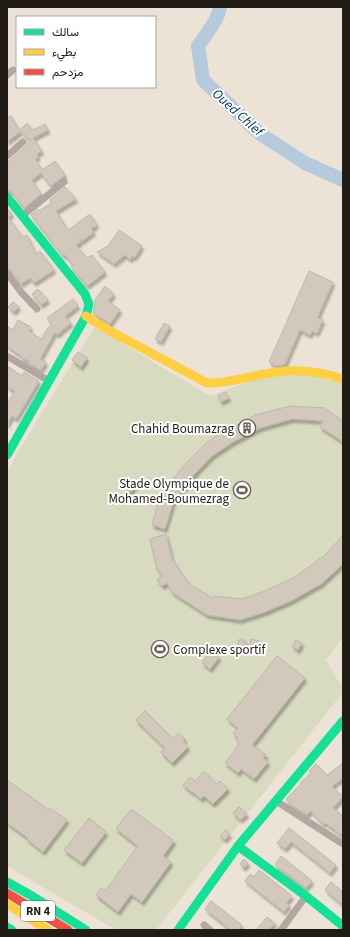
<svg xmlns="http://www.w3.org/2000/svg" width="350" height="937" font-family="'Source Sans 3',Vazirmatn,sans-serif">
<defs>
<filter id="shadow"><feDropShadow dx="2" dy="3.5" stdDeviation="1" flood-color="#0004"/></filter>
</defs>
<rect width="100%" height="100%" fill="#ece3d6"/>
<path fill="#d8dbc0" d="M95,327L210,396L250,381L301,373L343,383V638L326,660L343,689V692L156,930H116L7,866V471L71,365Z"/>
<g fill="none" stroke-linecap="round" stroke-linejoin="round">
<path stroke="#b5cadc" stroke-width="14" d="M220,7C219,19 205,36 198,46L203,80L259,133L305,163L343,180"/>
</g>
<path fill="#d2c9bc" stroke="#beb7ad" filter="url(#shadow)" d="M11,116L20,132L7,142V118Z
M27,123L33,130L45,124L48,130L33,138L42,151L37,154L38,157L35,159L42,170L55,161L65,175L51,186L41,173L32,180L41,194L24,208L10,190L7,191V161L10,160L26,146L31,139L29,140L20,130Z
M65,187L76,199L56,211L68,230L90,214L97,225L91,229L94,232L82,241L79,239L81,242L76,245L87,258L92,255L105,272L87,286L71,267L73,265L65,255L63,256L31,215L38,209L39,211L51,203L50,200Z
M7,208L12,214L8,217L23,237L27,235L36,254L40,251L54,270L34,283L30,278L21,284L11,270L7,268Z
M119,230L142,246L134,258L132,256L130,260L125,255L114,264L97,252L108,246Z
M309,271L333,282L317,318L323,320L317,333L312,331L310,335L300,330L285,364L276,366L269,362Z
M105,286L114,294L108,301L120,310L110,324L93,313L95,305V300Z
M38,289L48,300L41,305L32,294Z
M73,299L78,306L65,316L71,323L57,335L55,332L40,359L46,362L41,370L29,363V361L21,358V356L7,346V326L13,330L18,320L31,327L29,331L41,339L48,328L52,325L47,318Z
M13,302L19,307L14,312L8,307Z
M164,323L170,326L161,342L155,339Z
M78,352L87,358L81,367L72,360Z
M7,366L22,376L24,372L39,381L16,419L12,416L7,425V403L15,391L7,387Z
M225,392L229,398L221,402L218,396Z
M290,406L324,408L343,421V442L320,427L323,421L292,419L260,428L233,442L212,456L190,479L191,480L174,500L165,529L152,525L160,496L184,465L207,442L227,429L228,430L255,415Z
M129,483L135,486L131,492L126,490Z
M166,534L172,559L189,584L213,598L214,596L242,599L265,591L295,577L325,555L343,535V564L321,584L291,601L265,612L240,620L207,615L173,593L167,583L162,586L157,579L162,576L156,566L150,539Z
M251,639L259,641L258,646L250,645Z
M238,640H245V646H238Z
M296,640L302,643L298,650L292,646Z
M211,651L219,657L210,669L202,663Z
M277,656L305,678L252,745L266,755L263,758L268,762L254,779L241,769L238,773L225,763L239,744L236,741L238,738L233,733L238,728L227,719Z
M145,711L173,739L178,733L185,739L183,741L188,747L172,763L161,752L165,748L136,720Z
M343,763V778L332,786L343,797L333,808L343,816V836L325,823L323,824L311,811L307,815L291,805L286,799L301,784L300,783L311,773L309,771L316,764L327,775Z
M204,771L217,784L220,781L228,789L213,804L204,796L201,799L193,792V793L183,785L190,777L195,781Z
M7,780L49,810L50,808L67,820L43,852L27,839L28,838L7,823Z
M239,807L247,814L241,820L233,813Z
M131,809L174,841L163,856L171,862L142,902L131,894L118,912L96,895L101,888L105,891L138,846L116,829Z
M89,818L106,832L82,863L64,850Z
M289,828L336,865L330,873L291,842L285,849L277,843Z
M225,830L230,834L225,840L220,836Z
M281,856L312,881L306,888L275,865Z
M244,859L248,863L244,868L240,864Z
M259,870L292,896L286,903L289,905L284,912L245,881L250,874L254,877Z
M331,882L343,892V905L325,890Z
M211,901L242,925L238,930H231L205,909Z
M267,917L275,923L269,930H256Z"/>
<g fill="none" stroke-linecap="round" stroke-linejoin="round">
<path stroke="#b4a7a1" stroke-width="7" d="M7,75L13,70
M7,156L23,142
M22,216L64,182
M7,273L21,292L37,309
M7,356L49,381
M276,801L343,844
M204,925L210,930
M281,930L306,896"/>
<path stroke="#16e098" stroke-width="9" d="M7,197L85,294L89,304L86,316L7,455
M238,846L306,896L343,926
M7,882L32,896L86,930
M7,927L12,930
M178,930L238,846L343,721"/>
<path stroke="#ffcf43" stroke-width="9" d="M86,316L110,331L207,383C231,383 253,375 277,372C299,369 321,372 343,379
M7,904L48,930"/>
<path stroke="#f24e42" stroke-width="9" d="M7,893L68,930"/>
</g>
<defs>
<symbol id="building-ring" viewBox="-11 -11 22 22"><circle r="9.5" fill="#fff" stroke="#696258" stroke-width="1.5"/><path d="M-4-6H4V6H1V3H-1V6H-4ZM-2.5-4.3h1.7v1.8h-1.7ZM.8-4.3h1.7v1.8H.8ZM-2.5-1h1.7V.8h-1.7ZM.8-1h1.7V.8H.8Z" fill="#696258"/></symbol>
<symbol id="stadium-ring" viewBox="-11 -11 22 22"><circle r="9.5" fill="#fff" stroke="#696258" stroke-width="1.5"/><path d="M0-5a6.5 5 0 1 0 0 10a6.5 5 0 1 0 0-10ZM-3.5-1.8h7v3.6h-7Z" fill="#696258"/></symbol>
</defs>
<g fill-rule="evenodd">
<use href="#building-ring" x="237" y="418" width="20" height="20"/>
<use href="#stadium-ring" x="232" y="480" width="20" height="20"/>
<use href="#stadium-ring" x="150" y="639" width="20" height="20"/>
</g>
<g text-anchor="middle" stroke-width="4" stroke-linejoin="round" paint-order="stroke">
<rect fill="#fff" stroke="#64615a" stroke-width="1" x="21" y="901" width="34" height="20" rx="3"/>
<g font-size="12" font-weight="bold" fill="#221d14">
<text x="38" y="915">RN 4</text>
</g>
<g font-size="13" fill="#221d14" stroke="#fff" text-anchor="end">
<text x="234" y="433">Chahid Boumazrag</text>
<text x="229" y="488">Stade Olympique de<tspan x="229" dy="15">Mohamed-Boumezrag</tspan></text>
<text x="173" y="654" text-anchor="start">Complexe sportif</text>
</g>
<g font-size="14" font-style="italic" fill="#003960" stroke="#fff">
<text transform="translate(238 112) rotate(42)" y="5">Oued Chlef</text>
</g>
</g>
<rect width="350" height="937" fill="none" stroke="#221d14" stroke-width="16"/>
<rect x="16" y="16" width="140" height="72" fill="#ffffff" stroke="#a7a5a1"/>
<rect x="24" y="29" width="20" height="6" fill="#16e098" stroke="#a7a5a1"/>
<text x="52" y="36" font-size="12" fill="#221d14">سالك</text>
<rect x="24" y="49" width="20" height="6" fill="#ffcf43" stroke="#a7a5a1"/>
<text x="52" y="56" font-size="12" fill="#221d14">بطيء</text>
<rect x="24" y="69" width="20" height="6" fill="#f24e42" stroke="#a7a5a1"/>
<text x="52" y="76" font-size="12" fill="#221d14">مزدحم</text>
</svg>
